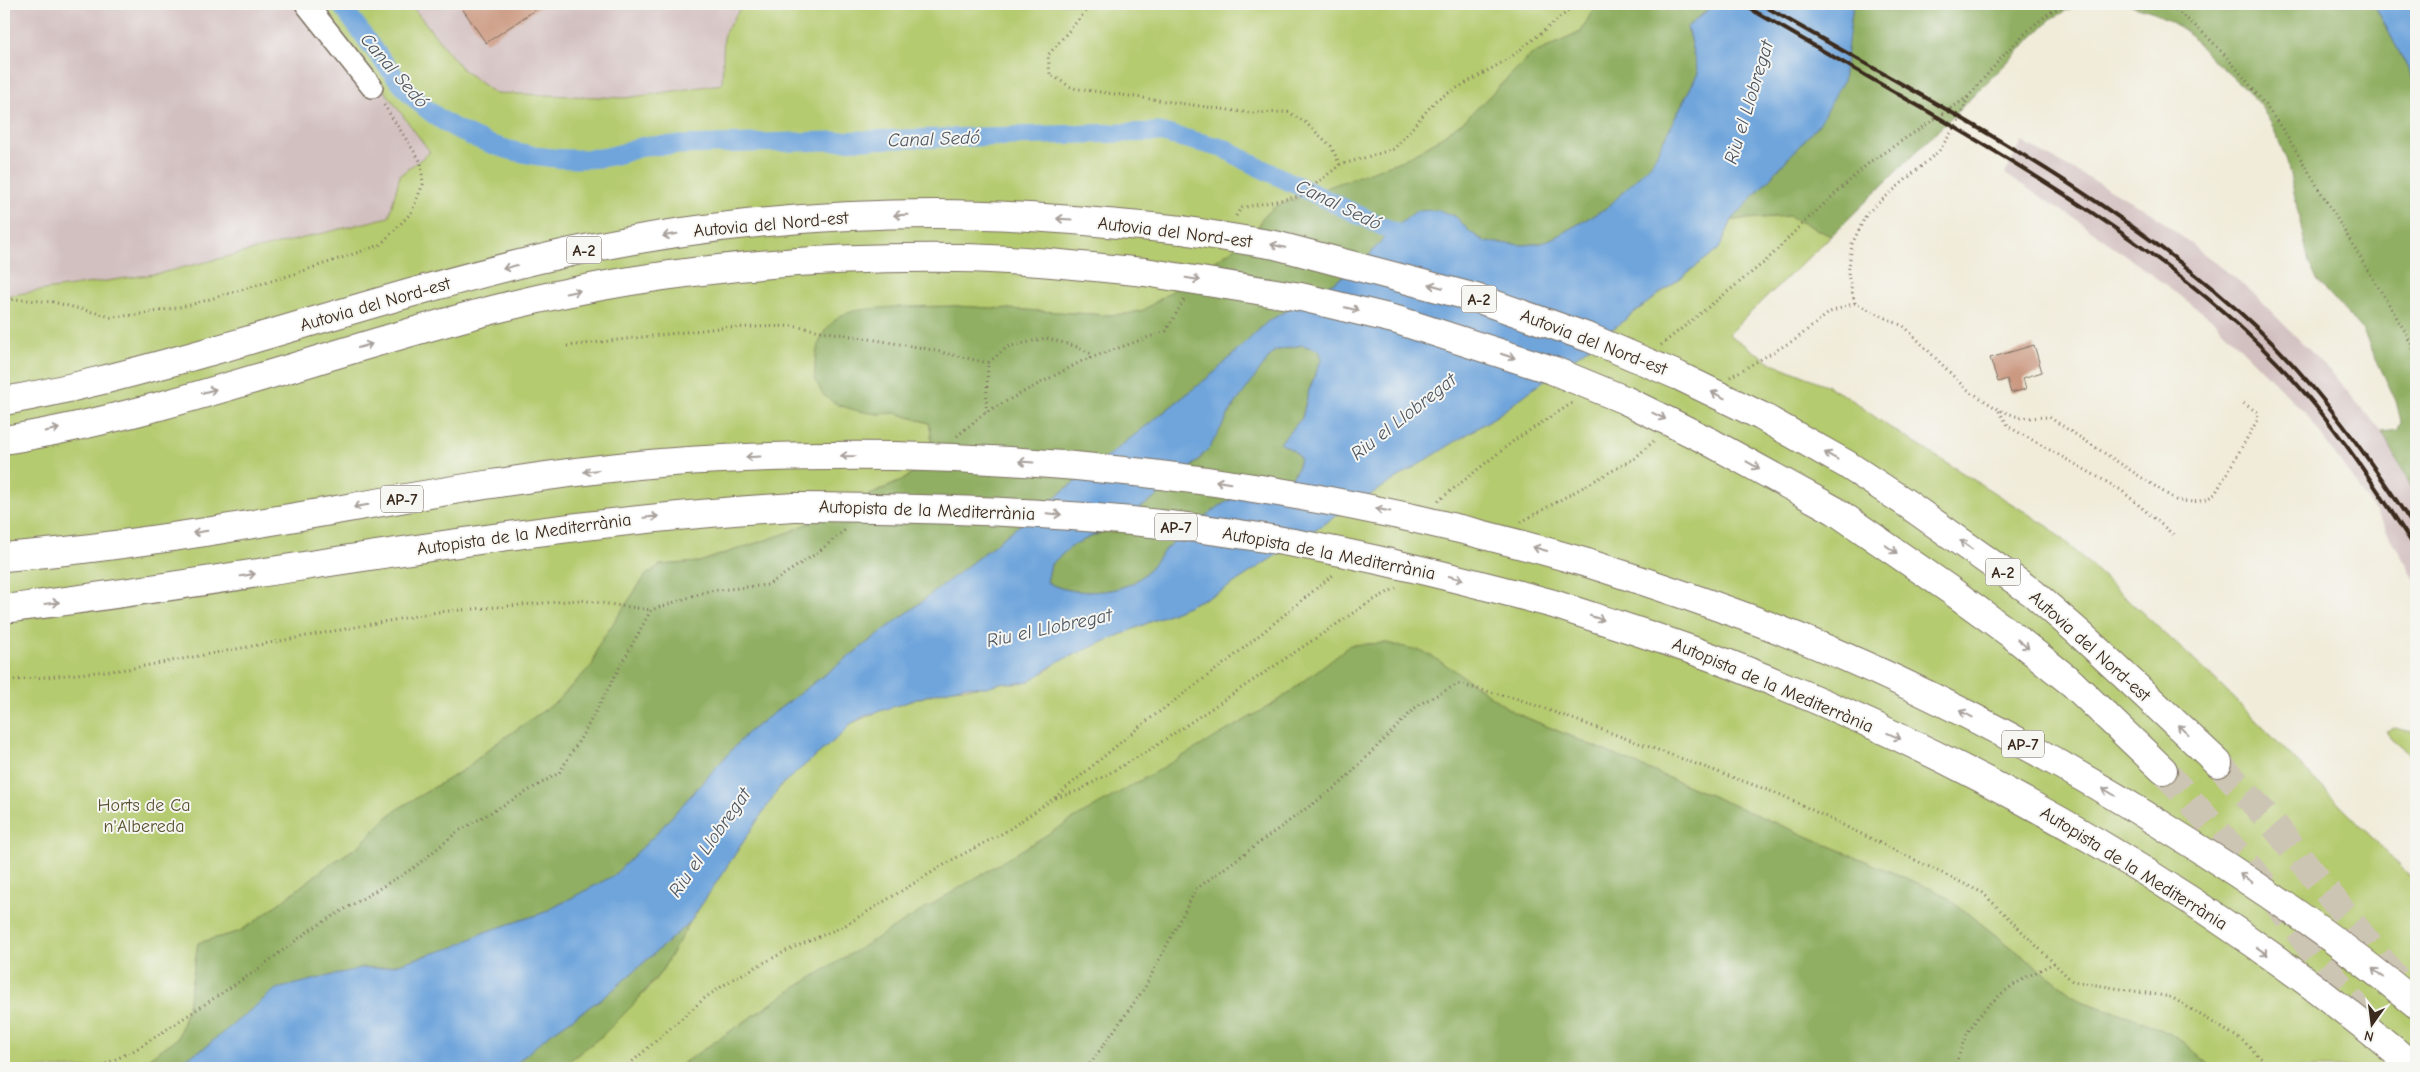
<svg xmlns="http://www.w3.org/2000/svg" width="2420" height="1072" font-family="'Comic Neue',sans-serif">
<rect width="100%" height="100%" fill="#f6f6f2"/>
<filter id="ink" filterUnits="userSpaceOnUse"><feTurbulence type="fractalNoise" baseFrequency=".02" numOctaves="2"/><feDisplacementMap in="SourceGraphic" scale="10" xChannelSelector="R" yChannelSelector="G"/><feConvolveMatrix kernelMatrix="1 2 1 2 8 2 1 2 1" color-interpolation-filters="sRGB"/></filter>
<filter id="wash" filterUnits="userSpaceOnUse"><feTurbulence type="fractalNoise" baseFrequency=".0096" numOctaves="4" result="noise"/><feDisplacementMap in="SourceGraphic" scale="20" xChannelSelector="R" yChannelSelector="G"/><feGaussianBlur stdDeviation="1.12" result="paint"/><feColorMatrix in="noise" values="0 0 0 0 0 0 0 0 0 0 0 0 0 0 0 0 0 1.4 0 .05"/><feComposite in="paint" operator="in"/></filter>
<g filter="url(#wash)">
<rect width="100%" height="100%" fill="#f1ecda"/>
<path fill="#d2bfbf" d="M4,4H320L430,152L400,175L389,217L161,273L4,296Z
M410,4H743L724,34L722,84L625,98L494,93L462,70Z
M2022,142L2149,211L2248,288L2330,371L2382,432L2416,496V582L2377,514L2307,415L2213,320L2080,222L2005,174Z"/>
<path fill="#b5cb70" stroke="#787a47" d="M320,4H410L462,69L494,93L625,98L722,84L724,34L743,4H1596L1581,32L1531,55L1465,120L1436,141L1403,160L1330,188L1294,198L1255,234L1144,310L1127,314L1108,315L956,306L857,310L826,329L818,346L815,362L877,414L895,413L929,423C936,452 927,464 903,480L787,533L699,562L660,565L646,575L635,591L598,646L593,664L556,702L494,745L465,769L401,807L386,818L360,845L329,865L253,923L238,932L198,943L188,1006L178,1038L135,1068H4V296L161,273L389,217L400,175L430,152Z
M1789,216L1831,236L1728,334L1772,363L1826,385L1852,400L1886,425L2049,527L2221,685L2416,882V1068H2213L2186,1045L2170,1034L2137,1019L2081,1001L1941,893L1513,712L1454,670L1404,647L1386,643L1351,645L1278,701L796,987L676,1068H560L603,1035L647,990L661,972L690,922L781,785L843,733L850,724L882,710L949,689L986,687L1004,682L1012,684L1045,672L1059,661L1222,591L1325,523L1498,415L1719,249L1732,220Z
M2395,728L2416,733V760L2391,739L2386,731Z"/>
<path fill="#90af62" stroke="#666c40" d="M1596,4H1715L1687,27L1698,73L1652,163L1608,207L1559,235L1542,243L1524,245L1485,242L1470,232L1456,217L1439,210L1402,223L1388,233L1359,267L1267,322L1215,372L915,607L747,733L656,834L613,876L543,913L485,932L454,947L398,964L381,968H361L216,1038L203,1049L167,1068H135L178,1038L188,1006L198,943L238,932L253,923L329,865L360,845L386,818L401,807L465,769L494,745L556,702L593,664L598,646L635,591L646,575L660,565L699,562L787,533L903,480C927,464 936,452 929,423L895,413L877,414L858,411L838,405L823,395L815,379V362L818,345L826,329L839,316L857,310L894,307L956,306L1108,315L1127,314L1144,310L1255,234L1262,218L1276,206L1403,160L1436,141L1465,120L1531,55L1581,32Z
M1853,4H2087L2069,9L2051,19L1831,236L1789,216L1732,220L1819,124L1850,28Z
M2127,4H2374L2416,84V496L2382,432L2398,430L2401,421L2396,401L2363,331L2317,280L2309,263L2287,161L2272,125L2262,108L2248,91L2211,58L2185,30L2154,12Z
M1302,345L1319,350L1322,358L1309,390L1302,418L1280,443L1294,451L1300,458C1298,466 1296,473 1290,478C1278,489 1244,491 1226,502C1206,515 1187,529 1169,546C1155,559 1147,578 1128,585C1106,594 1068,595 1047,582L1051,564L1073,545L1105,531L1182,476L1201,458L1245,389L1274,351Z
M1386,643L1423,651L1454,670L1513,712L1941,893L2081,1001L2137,1019L2170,1034L2186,1044L2213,1068H676L796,987L1058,828L1278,701L1350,645Z
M690,922L661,972L633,1005L603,1035L560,1068H511L546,1037L608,994Z"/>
<path fill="#6fa5dc" stroke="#55687d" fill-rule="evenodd" d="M1715,4H1853L1843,81L1819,124L1732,220L1719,249L1498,415L1325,523L1222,591L1059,661L1030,681L1012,684L1004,682L986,687L966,686L932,694L865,716L850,724L843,733L781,785L690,922L608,994L546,1037L511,1068H167L203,1049L276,989L361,968H381L398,964L454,947L485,932L543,913L613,876L656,834L747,733L915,607L1215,372L1267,322L1359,267L1388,233L1416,211L1439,210L1456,217L1470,232L1485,242L1524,245L1542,243L1559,235L1608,207L1652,163L1698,73L1687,27ZM1302,345L1319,350L1322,358L1309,390L1302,418L1280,443L1294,451L1300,458C1299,463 1298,468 1295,473C1286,489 1244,491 1226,502C1206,515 1187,529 1169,546C1155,559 1147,578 1128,585C1106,594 1068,595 1047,582L1051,564L1073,545L1114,526L1175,484L1210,447L1233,407L1274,351Z
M2374,4H2416V84Z"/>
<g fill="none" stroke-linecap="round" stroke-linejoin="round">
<path stroke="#6fa5dc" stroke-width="19" d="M340,4C364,34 386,69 413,97C460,143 534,164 599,158C614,157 629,151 644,146L1159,132L1226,149L1246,161L1415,242"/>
</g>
<g id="blocks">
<path fill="#cb9880" d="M459,4H544L486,43Z
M2034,345L2042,372L2023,378L2026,389L2011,393L2007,379L1998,382L1990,358Z"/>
</g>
</g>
<g filter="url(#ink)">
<use href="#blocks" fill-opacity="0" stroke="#7b6e60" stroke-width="1"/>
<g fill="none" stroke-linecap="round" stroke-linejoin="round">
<path stroke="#cdc5b4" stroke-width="28" stroke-dasharray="28 14" stroke-linecap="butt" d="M2218,763L2275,826L2403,988
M2163,770L2260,880L2368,1024"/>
<defs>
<path id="street" d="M306,4L372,87"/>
<path id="highway" d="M4,401C75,389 145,369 215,350C323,319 430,285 540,259C669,229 803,214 935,214C1017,214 1100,222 1182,230
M1761,416L1846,464L1906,503L2033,593L2079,633L2218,763
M4,440C173,413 335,349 500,308C650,270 804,256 958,258C1020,259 1083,266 1145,272
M1710,442L1834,510L1953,592L2012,635L2072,683L2163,770
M4,557C214,540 419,488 628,466C717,457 805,455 894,456
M1587,563C1647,582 1707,602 1767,625C1904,677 2035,746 2160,824C2249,879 2335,937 2416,1004
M1550,603C1618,625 1686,646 1752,673C1991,769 2219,901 2415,1068
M4,609C268,577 529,522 795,507"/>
</defs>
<use href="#street" stroke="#7b6e60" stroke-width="24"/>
<use href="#highway" stroke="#7b6e60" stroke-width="30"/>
<path stroke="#7b6e60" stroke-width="3" stroke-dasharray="1 4" stroke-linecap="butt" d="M1092,4L1048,55L1050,74L1072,88L1250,113L1288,112L1305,122L1331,146L1340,165
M2162,4C2205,21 2261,98 2287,136L2406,333L2416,355
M1236,216L1241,208L1300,196L1340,165L1394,149L1436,100L1510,58L1567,12L1580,4
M1855,303L1848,275L1852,244L1867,213L1939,151L1958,122L1968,97
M4,305L14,299L53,302L111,317L136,315L190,305L288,276L380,245L411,213L423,184L421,162L382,102
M1661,345L1766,261L1800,226L1871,161L1968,97L2009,49L2033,26L2052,11L2068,4
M567,346L719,328L792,326L923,348L988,363
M1730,377L1796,339L1830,312L1855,303L1905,327L1965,388L1999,410L2021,418L2049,417L2176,500C2192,503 2201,503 2215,494L2258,419L2257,412L2243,403
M1999,411L2009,427L2121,490L2176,537
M986,412L988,363L1007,347L1046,338L1078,347L1093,355
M957,436L986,412L1082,361L1166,331L1184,300
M1438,501L1516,439L1574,402
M1521,522L1635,458L1656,439
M4,681L128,669L437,612L580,600L651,610
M1056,798L1080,790L1148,751L1368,603L1396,588
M97,1068L135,1050L254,972L310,930L415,867L457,832L559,773L585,731L651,610L708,591L768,585L817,553L845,530
M625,1068L706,997L733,979L788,950L844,926L952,860L1005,832L1053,799L1139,727L1229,660L1334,574
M1087,1068L1144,989L1196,889L1340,784L1418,705L1458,684L1518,699L1781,795L1983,893L2072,981L2171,997L2242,1040L2271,1068
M1954,1068C1959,1057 1962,1043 1968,1032C1991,995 2016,982 2054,963"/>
<use href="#street" stroke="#fff" stroke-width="21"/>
<use href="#highway" stroke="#fff" stroke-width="28"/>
<path stroke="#3b2a1e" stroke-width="4" d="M1742,4C1808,42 1875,81 1941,119C2071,196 2210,281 2309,398C2349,445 2382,497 2416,549
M1761,4C1931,103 2113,192 2258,329C2320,388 2369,458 2416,530"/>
<defs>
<path id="highway-bridge" d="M1182,230L1275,245L1476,298L1590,338L1679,376L1761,416
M1145,272L1301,297L1397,320L1552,370L1625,400L1710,442
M894,456C1131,461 1360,496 1587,563
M795,507C956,508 1118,513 1277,540C1370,556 1460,579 1550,603"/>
</defs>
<use href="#highway-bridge" stroke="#7b6e60" stroke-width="30" stroke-linecap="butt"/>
<use href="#highway-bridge" stroke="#fff" stroke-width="28"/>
</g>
<defs><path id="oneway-shaft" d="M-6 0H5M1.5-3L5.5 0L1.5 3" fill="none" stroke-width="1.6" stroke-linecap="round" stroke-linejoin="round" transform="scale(1.25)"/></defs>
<g stroke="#a79f9a">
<use href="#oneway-shaft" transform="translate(901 215) rotate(178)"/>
<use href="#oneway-shaft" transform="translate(1064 219) rotate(-177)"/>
<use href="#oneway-shaft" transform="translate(670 235) rotate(171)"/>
<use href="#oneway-shaft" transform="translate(1278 246) rotate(-167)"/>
<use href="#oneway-shaft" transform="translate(510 267) rotate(165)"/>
<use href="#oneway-shaft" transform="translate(1193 279) rotate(9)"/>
<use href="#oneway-shaft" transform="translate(1436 286) rotate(-164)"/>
<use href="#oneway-shaft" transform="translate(573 292) rotate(-12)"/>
<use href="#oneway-shaft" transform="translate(1352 309) rotate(13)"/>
<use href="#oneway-shaft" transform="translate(365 346) rotate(-16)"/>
<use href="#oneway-shaft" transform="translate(1508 356) rotate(18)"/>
<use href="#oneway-shaft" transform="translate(209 391) rotate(-16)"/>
<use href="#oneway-shaft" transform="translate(1718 395) rotate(-154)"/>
<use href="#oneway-shaft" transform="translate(1659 416) rotate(26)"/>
<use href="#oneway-shaft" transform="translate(52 430) rotate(-12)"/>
<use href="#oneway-shaft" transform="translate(848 456) rotate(-179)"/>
<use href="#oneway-shaft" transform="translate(1831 456) rotate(-151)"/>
<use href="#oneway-shaft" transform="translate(753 457) rotate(177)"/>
<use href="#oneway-shaft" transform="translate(1026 462) rotate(-176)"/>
<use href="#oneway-shaft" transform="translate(1753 465) rotate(29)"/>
<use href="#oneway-shaft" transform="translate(591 471) rotate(173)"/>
<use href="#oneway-shaft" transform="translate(1223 482) rotate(-171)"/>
<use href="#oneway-shaft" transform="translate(361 506) rotate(171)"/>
<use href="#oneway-shaft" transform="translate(1383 510) rotate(-168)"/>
<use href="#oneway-shaft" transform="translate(1054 514) rotate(5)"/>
<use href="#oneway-shaft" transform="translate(651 517) rotate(-6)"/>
<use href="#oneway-shaft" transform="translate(200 532) rotate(171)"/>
<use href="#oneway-shaft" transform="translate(1966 545) rotate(-145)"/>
<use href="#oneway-shaft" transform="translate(1540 549) rotate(-164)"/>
<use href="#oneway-shaft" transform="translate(1891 549) rotate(35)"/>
<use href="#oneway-shaft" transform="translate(248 575) rotate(-9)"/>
<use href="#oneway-shaft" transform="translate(1456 578) rotate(15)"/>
<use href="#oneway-shaft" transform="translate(52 603) rotate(-7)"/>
<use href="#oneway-shaft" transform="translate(1597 618) rotate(18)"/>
<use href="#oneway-shaft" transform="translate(2023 644) rotate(39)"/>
<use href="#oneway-shaft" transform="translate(1966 714) rotate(-153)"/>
<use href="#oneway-shaft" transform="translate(2183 730) rotate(-137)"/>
<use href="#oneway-shaft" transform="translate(1894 736) rotate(24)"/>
<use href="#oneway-shaft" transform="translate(2109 792) rotate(-150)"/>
<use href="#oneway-shaft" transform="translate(2246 878) rotate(-147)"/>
<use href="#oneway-shaft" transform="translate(2262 951) rotate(36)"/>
<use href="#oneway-shaft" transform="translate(2378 973) rotate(-143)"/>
</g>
</g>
<g text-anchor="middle" stroke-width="4" stroke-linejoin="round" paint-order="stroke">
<g fill="#f6f6f2" stroke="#73675e" stroke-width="1">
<rect x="566.5" y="236.5" width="35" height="27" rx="4"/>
<rect x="1461.5" y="285.5" width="35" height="27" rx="4"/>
<rect x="381" y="485.5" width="42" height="27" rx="4"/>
<rect x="1155" y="513.5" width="42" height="27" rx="4"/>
<rect x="1985.5" y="558.5" width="35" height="27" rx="4"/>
<rect x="2002" y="730.5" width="42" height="27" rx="4"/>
</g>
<g font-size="16" font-weight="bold" fill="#3b2a1e">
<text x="584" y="256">A-2</text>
<text x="1479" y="305">A-2</text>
<text x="402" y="505">AP-7</text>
<text x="1176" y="533">AP-7</text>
<text x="2003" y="578">A-2</text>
<text x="2023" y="750">AP-7</text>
</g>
<g font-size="18" fill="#3b2a1e" stroke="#f6f6f2">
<text transform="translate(771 224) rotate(-5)" y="6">Autovia del Nord-est</text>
<text transform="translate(1175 232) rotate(7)" y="6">Autovia del Nord-est</text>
<text transform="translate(375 304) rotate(-16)" y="6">Autovia del Nord-est</text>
<text transform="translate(1594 342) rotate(21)" y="6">Autovia del Nord-est</text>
<text transform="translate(927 510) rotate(2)" y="6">Autopista de la Mediterrània</text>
<text transform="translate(524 534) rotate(-8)" y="6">Autopista de la Mediterrània</text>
<text transform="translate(1329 553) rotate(11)" y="6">Autopista de la Mediterrània</text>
<text transform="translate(2090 646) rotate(42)" y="6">Autovia del Nord-est</text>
<text transform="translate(1773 685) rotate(23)" y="6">Autopista de la Mediterrània</text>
<text transform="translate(2134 868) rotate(32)" y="6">Autopista de la Mediterrània</text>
</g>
<g font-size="18" fill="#5a5232" stroke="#f6f6f2">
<text x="144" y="811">Horts de Ca<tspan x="144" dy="21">n'Albereda</tspan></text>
</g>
<g font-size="19" font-style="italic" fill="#4d5560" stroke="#f6f6f2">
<text transform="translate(395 70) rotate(49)" y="7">Canal Sedó</text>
<text transform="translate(1748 102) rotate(-73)" y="7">Riu el Llobregat</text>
<text transform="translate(934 138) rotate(-2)" y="7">Canal Sedó</text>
<text transform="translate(1339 204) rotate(26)" y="7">Canal Sedó</text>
<text transform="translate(1403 416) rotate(-38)" y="7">Riu el Llobregat</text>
<text transform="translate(1049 627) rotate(-12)" y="7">Riu el Llobregat</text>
<text transform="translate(709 842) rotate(-55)" y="7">Riu el Llobregat</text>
</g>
</g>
<rect width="2420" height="1072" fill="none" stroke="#f6f6f2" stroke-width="20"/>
<g transform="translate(2372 1024) rotate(194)" stroke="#f6f6f2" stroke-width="4" paint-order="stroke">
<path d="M0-4L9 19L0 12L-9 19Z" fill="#3b2a1e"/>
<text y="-8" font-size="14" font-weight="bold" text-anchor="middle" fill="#3b2a1e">N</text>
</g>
</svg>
